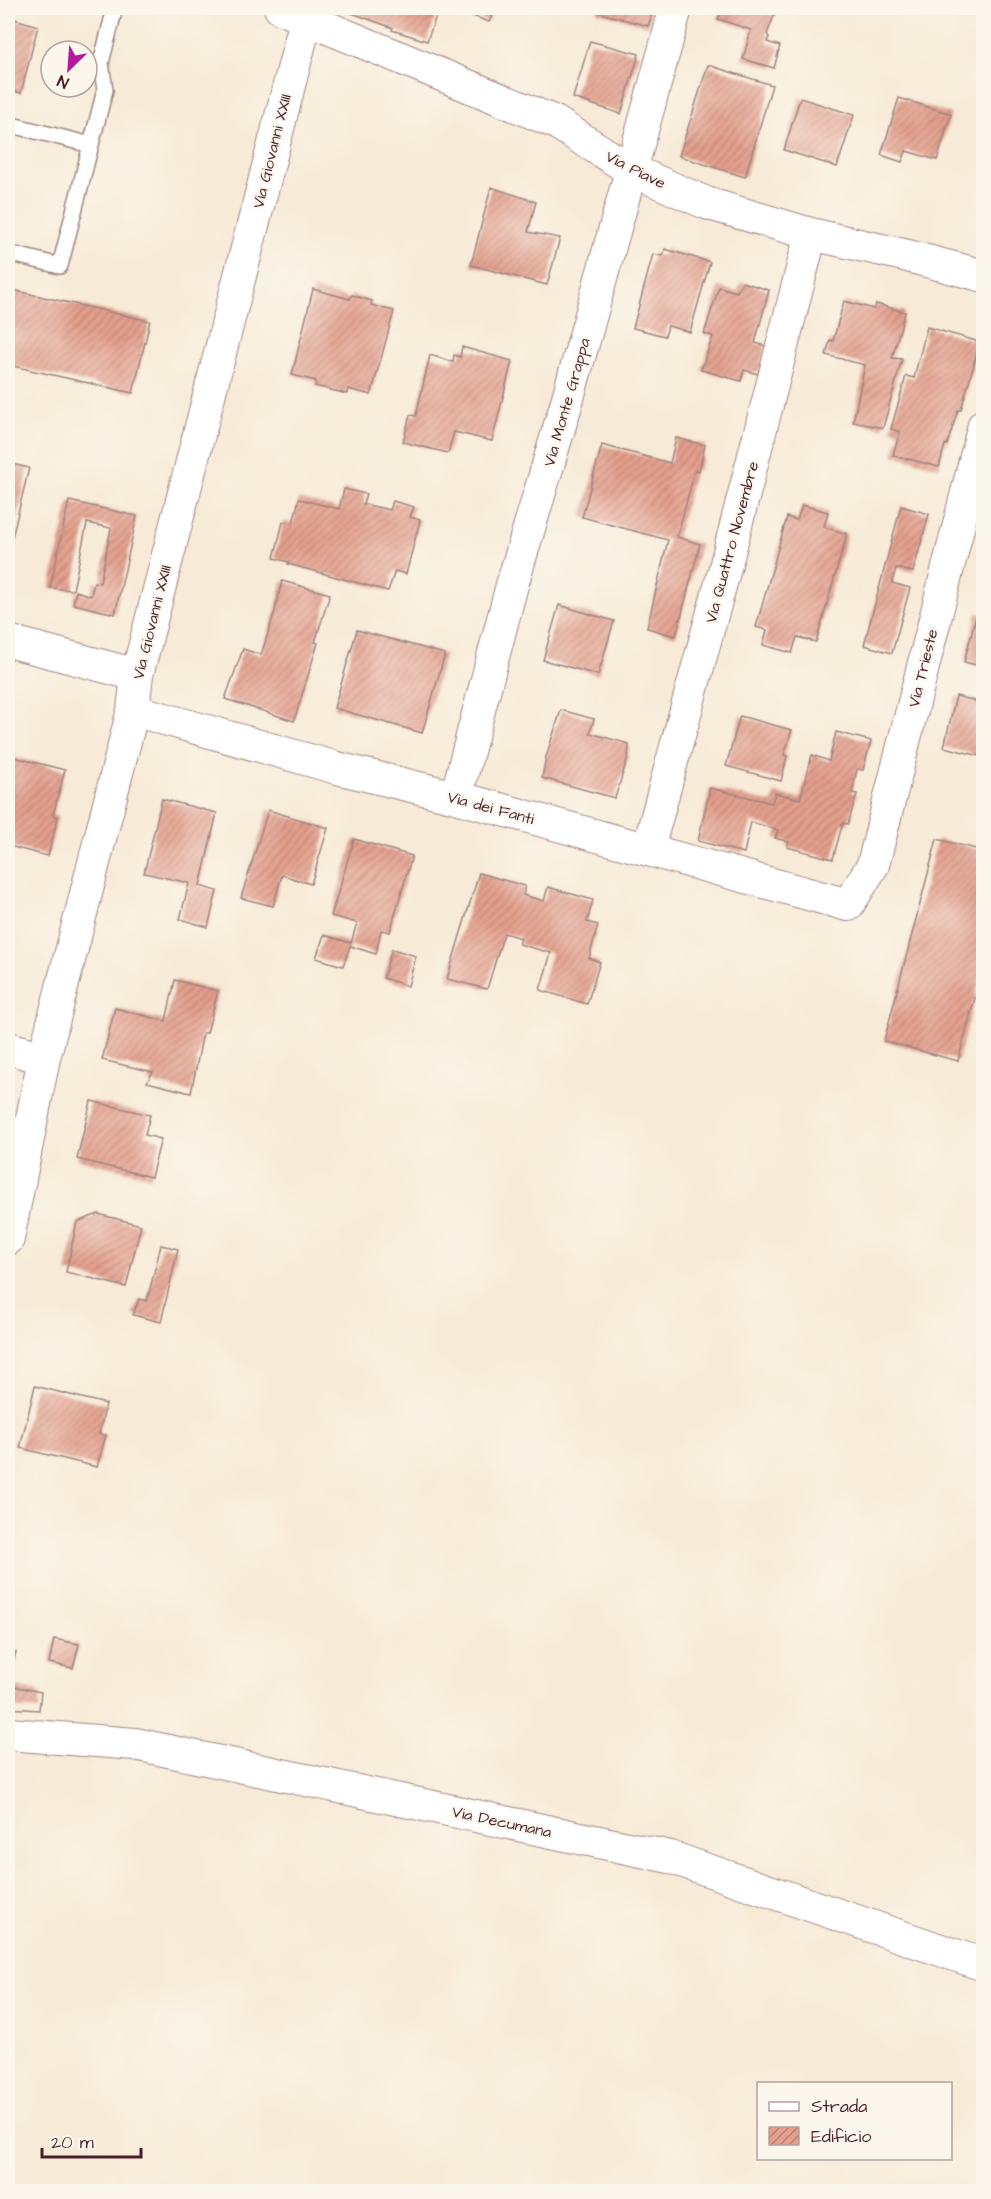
<svg xmlns="http://www.w3.org/2000/svg" width="991" height="2199" font-family="'Architects Daughter',sans-serif">
<defs>
<pattern id="building-hatch" width="6" height="6" patternUnits="userSpaceOnUse" patternTransform="scale(1.5)"><rect width="6" height="6" fill="#e4a08d"/><path d="M-1 1l2-2M0 6l6-6M5 7l2-2" fill="none" stroke="#bb8273"/></pattern>
</defs>
<rect width="100%" height="100%" fill="#fbf7ec"/>
<filter id="ink" filterUnits="userSpaceOnUse"><feTurbulence type="fractalNoise" baseFrequency=".0167" numOctaves="2"/><feDisplacementMap in="SourceGraphic" scale="12" xChannelSelector="R" yChannelSelector="G"/><feConvolveMatrix kernelMatrix="1 2 1 2 8 2 1 2 1" color-interpolation-filters="sRGB"/></filter>
<filter id="wash" filterUnits="userSpaceOnUse"><feTurbulence type="fractalNoise" baseFrequency=".008" numOctaves="4" result="noise"/><feDisplacementMap in="SourceGraphic" scale="24" xChannelSelector="R" yChannelSelector="G"/><feGaussianBlur stdDeviation="1.35" result="paint"/><feColorMatrix in="noise" values="0 0 0 0 0 0 0 0 0 0 0 0 0 0 0 0 0 1.4 0 .05"/><feComposite in="paint" operator="in"/></filter>
<g filter="url(#wash)">
<rect width="100%" height="100%" fill="#f7ead6"/>
<g id="blocks">
<path fill="url(#building-hatch)" d="M338,8H439L427,41L392,30L393,28Z
M451,8H495L489,22Z
M598,8H654L648,26L597,12Z
M722,8H777L767,34L769,37L767,42L780,46L774,68L743,59L751,30L718,19Z
M8,17L38,26L21,93L8,90Z
M590,41L639,54L621,114L573,98Z
M708,65L772,85L745,177L679,156Z
M800,98L854,115L837,167L784,150Z
M899,98L951,114L937,160L906,151L902,162L881,155Z
M491,187L536,202L528,232L560,238L547,285L471,265Z
M665,249L710,262L690,332L668,326L665,336L633,328L653,254L663,256Z
M742,282L769,290L755,343L766,346L758,374L744,370L741,381L701,370L713,336L704,334L719,287L737,292Z
M8,289L150,321L133,393L8,365Z
M313,289L350,299L352,295L372,301L371,305L394,311L371,395L348,389L347,394L315,386L316,381L292,375Z
M844,301L874,309L876,304L905,312L892,358L902,359L883,428L853,422L865,365L826,355L830,340L833,341Z
M927,327L980,342L961,410H958L947,445L945,444L939,467L893,455L900,432L891,429L906,376L914,378Z
M462,347L512,361L492,441L454,432L448,453L403,442L410,415L416,416L430,355L453,362L454,355L460,357Z
M676,438L705,445L699,471L695,470L677,537L700,544L676,636L647,628L668,540L582,517L602,445L670,463Z
M8,463L29,468L8,554Z
M344,489L366,494L363,504L390,510L393,501L414,507L410,517L420,520L406,574L395,571L388,591L288,564L289,562L274,558L283,522L293,523L299,499L339,509Z
M69,501L137,516L115,614L73,604L76,591L91,596L94,582L100,583L111,528L87,523L73,590L50,588Z
M802,505L828,512L824,527L847,534L816,642L797,637L792,653L763,645L767,630L756,627L787,517L797,520Z
M901,506L929,514L913,572L896,568L892,583L910,588L892,653L864,645Z
M282,581L330,594L315,642L318,643L294,721L225,699L243,649L261,655L275,611Z
M559,605L614,621L598,675L543,660Z
M977,613L984,615V667L964,662Z
M357,630L445,654L422,733L334,708Z
M956,696L984,703V757L944,747Z
M561,710L594,719L590,733L629,744L628,757L615,798L542,778L546,757Z
M740,716L792,730L784,755L787,756L781,781L726,766Z
M836,732L871,741L863,770L857,769L852,793L857,794L848,824L843,823L841,829L833,859L787,847L789,842L775,838L778,830L751,822L744,853L698,841L710,788L772,803L775,793L800,799L812,755L829,761Z
M14,757L65,770L53,815L58,817L48,856L8,846V783Z
M162,799L217,813L200,886L217,891L208,927L180,919L189,883L144,873Z
M268,810L328,828L311,884L282,875L273,906L241,898Z
M354,839L412,856L390,932L381,930L376,954L350,946L343,966L316,958L324,935L351,943L357,923L331,916Z
M937,839L984,851V965L958,1061L884,1041Z
M479,873L525,886L523,895L544,901L548,887L593,900L587,922L598,925L589,958L600,962L587,1004L540,990L551,953L519,944L521,938L504,933L487,989L447,979Z
M392,949L416,956L408,986L383,978Z
M175,980L218,991L207,1033H203L191,1093L147,1082L153,1072L102,1060L115,1008L166,1021Z
M91,1101L150,1115L145,1135L161,1139L151,1177L77,1159Z
M98,1214L141,1225L126,1287L66,1272L77,1222Z
M161,1245L178,1249L161,1322L133,1315L139,1299L147,1301Z
M35,1386L106,1404L99,1434L106,1435L97,1467L20,1448Z
M54,1639L79,1644L73,1668L49,1663Z
M8,1650L16,1652L8,1685L41,1692L39,1710L8,1708Z"/>
</g>
</g>
<g filter="url(#ink)">
<use href="#blocks" fill-opacity="0" stroke="#a08480" stroke-width="1.5"/>
<g fill="none" stroke-linecap="round" stroke-linejoin="round">
<defs>
<path id="service" d="M8,124L91,145
M8,253L60,266L105,90L101,63L115,8"/>
<path id="minor" d="M280,8L555,122L631,170L706,203L811,234L904,255L984,276
M8,641L137,675
M133,710L337,768L456,797L848,905L873,865L984,425
M456,797L512,585L566,405L676,8
M648,849L725,568L811,234
M8,1048L44,1058
M8,1239L44,1058L133,710L137,675L309,8
M8,1734L135,1744L670,1857L984,1965"/>
</defs>
<use href="#service" stroke="#a08480" stroke-width="18"/>
<use href="#minor" stroke="#a08480" stroke-width="34"/>
<use href="#service" stroke="#fff" stroke-width="15"/>
<use href="#minor" stroke="#fff" stroke-width="32"/>
</g>
</g>
<g text-anchor="middle" stroke-width="4.5" stroke-linejoin="round" paint-order="stroke">
<g font-size="16" fill="#4a1f2b" stroke="#fbf7ec">
<text transform="translate(271 151) rotate(-76)" y="6">Via Giovanni XXIII</text>
<text transform="translate(636 169) rotate(27)" y="6">Via Piave</text>
<text transform="translate(566 402) rotate(-74)" y="6">Via Monte Grappa</text>
<text transform="translate(731 542) rotate(-75)" y="6">Via Quattro Novembre</text>
<text transform="translate(151 622) rotate(-76)" y="6">Via Giovanni XXIII</text>
<text transform="translate(922 668) rotate(-76)" y="6">Via Trieste</text>
<text transform="translate(491 807) rotate(15)" y="6">Via dei Fanti</text>
<text transform="translate(502 1821) rotate(12)" y="6">Via Decumana</text>
</g>
</g>
<rect width="991" height="2199" fill="none" stroke="#fbf7ec" stroke-width="30"/>
<rect x="757" y="2082" width="195" height="78" fill="#fbf7ec" stroke="#b4a19f" stroke-width="1.5"/>
<rect x="769" y="2102" width="30" height="9" fill="#ffffff" stroke="#b4a19f" stroke-width="1.5"/>
<text x="811" y="2112" font-size="18" fill="#4a1f2b">Strada</text>
<rect x="769" y="2127" width="30" height="18" fill="url(#building-hatch)" stroke="#b4a19f" stroke-width="1.5"/>
<text x="811" y="2142" font-size="18" fill="#4a1f2b">Edificio</text>
<g transform="translate(69 69) rotate(205)"><circle r="28" fill="#fbf7ec" stroke="#b4a19f" stroke-width="1.5"/>
<path d="M0-4.5L10 22L0 15L-10 22Z" fill="#b5179e"/>
<text y="-9" font-size="16" font-weight="bold" text-anchor="middle" fill="#4a1f2b">N</text>
</g>
<path d="M42 2148v9h99v-9" fill="none" stroke="#4a1f2b" stroke-width="3"/>
<text x="51" y="2148" font-size="18" fill="#4a1f2b" stroke="#fbf7ec" stroke-width="4.5" paint-order="stroke">20 m</text>
</svg>
